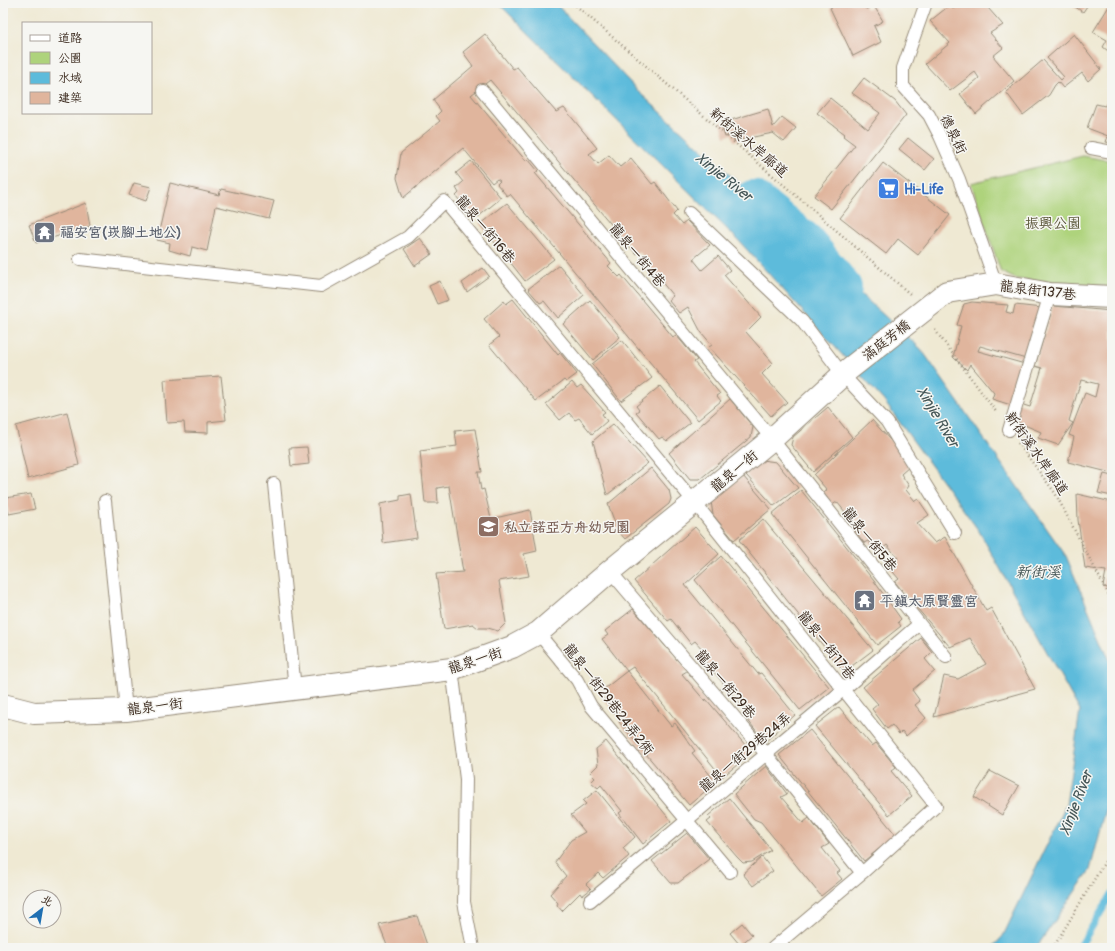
<svg xmlns="http://www.w3.org/2000/svg" width="1115" height="951" font-family="Pangolin,'LXGW WenKai TC',sans-serif">
<rect width="100%" height="100%" fill="#f6f6f2"/>
<filter id="ink" filterUnits="userSpaceOnUse"><feTurbulence type="fractalNoise" baseFrequency=".025" numOctaves="2"/><feDisplacementMap in="SourceGraphic" scale="8" xChannelSelector="R" yChannelSelector="G"/><feConvolveMatrix kernelMatrix="1 2 1 2 8 2 1 2 1" color-interpolation-filters="sRGB"/></filter>
<filter id="wash" filterUnits="userSpaceOnUse"><feTurbulence type="fractalNoise" baseFrequency=".012" numOctaves="4" result="noise"/><feDisplacementMap in="SourceGraphic" scale="16" xChannelSelector="R" yChannelSelector="G"/><feGaussianBlur stdDeviation="0.9" result="paint"/><feColorMatrix in="noise" values="0 0 0 0 0 0 0 0 0 0 0 0 0 0 0 0 0 1.4 0 .05"/><feComposite in="paint" operator="in"/></filter>
<g filter="url(#wash)">
<rect width="100%" height="100%" fill="#efe9d3"/>
<path fill="#aed37c" stroke="#747e4d" d="M1083,156L1112,161V287L1016,279L1001,272L971,183Z"/>
<path fill="#5dbbdb" stroke="#4c727c" d="M498,3H555L642,95L921,349L1066,556L1112,666V787L1090,870L1036,948H992L1003,936L1066,805L1080,711L979,531L884,401L739,241Z"/>
<g fill="none" stroke-linecap="round" stroke-linejoin="round">
<path stroke="#5dbbdb" stroke-width="7" d="M1079,948L1112,894"/>
<path stroke="#5dbbdb" stroke-width="40" d="M753,200L805,242L842,288"/>
</g>
<g id="blocks">
<path fill="#e0b59d" d="M839,3H863L866,9L874,6L883,21L874,26L881,42L853,56L830,8Z
M959,3H994L988,8L1003,25L990,33L1003,48L993,56L1014,81L976,114L960,94L979,78L975,72L950,91L925,64L950,43L930,21L950,5L953,9Z
M1069,3H1089L1083,12Z
M1111,3H1112V54L1103,47L1107,40L1093,32Z
M485,34L513,69L517,67L556,112L564,108L597,148L589,154L598,164L609,155L620,167L631,158L652,184L655,182L677,211L673,215L682,225L687,221L710,245L693,259L702,270L718,256L730,270L724,275L761,317L746,332L773,363L762,374L787,402L771,416L709,347L712,345L701,332L688,307L679,313L668,300L673,296L652,270L649,271L640,259L644,257L639,252L636,254L490,80L471,95L526,161L528,159L538,171L535,173L611,263L608,266L619,277L621,275L673,337L676,335L697,360L694,362L720,394L717,396L721,401L698,420L510,194L507,196L497,184L500,181L497,179L492,183L463,148L403,198L397,178L401,153L440,121L436,116L441,111L433,100L473,66L463,52Z
M1074,34L1101,69L1088,81L1082,73L1063,88L1058,82L1055,85L1049,95L1023,115L1006,92L1043,60L1061,80L1064,77L1047,58Z
M864,78L895,101L906,115L831,209L814,196L855,145L843,136L845,134L817,113L830,98L868,129L880,113L852,93Z
M1108,99L1112,100V143L1106,142L1108,136L1087,128L1096,104L1105,106Z
M768,109L773,127L782,117L796,128L784,142L773,133L734,141L732,134L725,137L721,123Z
M908,138L934,159L925,170L899,149Z
M471,161L501,198L478,217L474,211L470,214L456,196L459,193L456,188L463,182L456,173Z
M883,163L950,215L918,255L898,239L886,254L840,218Z
M134,183L151,187L146,201L129,195Z
M170,183L219,195L221,189L274,201L269,219L216,206L207,251L192,247L190,256L169,250L170,243L157,240Z
M86,203L90,226L36,243L29,225Z
M507,203L554,259L525,281L480,224Z
M420,238L432,254L415,266L404,249Z
M559,265L584,295L558,318L544,301L540,303L528,289Z
M483,268L489,276L467,292L462,283Z
M440,281L448,300L437,304L429,286Z
M513,299L558,355L560,353L577,374L566,382L564,380L536,401L489,345L499,337L484,319L504,301L506,304Z
M590,300L620,337L593,360L563,324Z
M972,302L1008,305L1006,312L1013,314L1015,305L1042,308L1026,359L980,346L978,351L1025,364L1011,405L992,399L994,393L970,364L967,370L953,357L961,326L957,325L964,304Z
M1053,306L1112,311V473L1068,462L1074,437L1069,435L1085,393L1095,397L1098,384L1081,380L1069,421L1073,423L1058,445L1038,438L1041,432L1008,418L1014,402L1030,407L1042,368L1035,366Z
M622,340L652,378L621,401L592,364Z
M221,376L226,420L208,422V433L185,432L184,422L167,423L164,380Z
M572,382L577,388L581,385L605,412L602,414L607,421L592,434L579,418L575,420L569,413L560,420L546,404Z
M660,386L690,423L667,441L662,437L659,439L636,412L639,410L636,406Z
M730,399L753,427L751,437L700,479H690L669,453Z
M828,407L852,437L813,472L791,445L793,437Z
M67,412L79,465L28,479L16,426Z
M872,420L899,450L909,467L901,474L909,486L906,490L915,501L918,499L929,515L917,523L935,543L945,537L986,611L991,608L1035,689L934,717L944,676L958,679L986,664L970,638L950,647L895,582L899,579L888,566L898,558L887,545L878,552L868,541L864,543L855,531L858,528L837,502L832,505L823,492L827,490L814,475Z
M613,424L648,463L607,495L593,441Z
M475,429L482,472H478L481,490L484,489L491,519L530,510L537,551L524,554L529,576L499,581L506,623L498,631L488,628H478L473,624L444,629L436,574L463,572L449,486L437,488L438,503H425L420,451L457,446L455,431Z
M307,447L309,464L291,466L289,448Z
M762,460L776,462L798,488L774,506L746,475Z
M651,468L669,490L671,499L669,504L625,539L618,531L608,504Z
M1104,474L1112,476V496L1098,493Z
M743,476L771,509L734,540L713,515L711,501Z
M801,490L874,581L901,619L898,622L901,626L877,645L772,514Z
M31,494L35,509L9,514L5,498Z
M411,494L417,538L383,543L380,504L400,500V496Z
M1077,494L1112,502V589L1103,587L1106,571L1085,568L1078,520Z
M763,519L873,650L844,672L739,540Z
M695,527L719,554L685,585L758,674L761,673L795,715L765,742L743,714L750,710L744,703L741,705L700,655L705,652L695,641L691,644L671,619L668,621L634,581Z
M721,556L829,687L800,710L695,580Z
M633,609L687,671L682,674L705,701L706,699L752,753L722,777L633,667L627,671L602,639L608,635L605,631Z
M921,638L932,652L925,659L935,671L912,690L920,701L915,705L926,718L906,736L902,731L899,734L892,725L887,729L872,709L878,704L863,687Z
M627,671L671,726L675,723L695,751L692,753L716,782L689,805L619,722L624,718L620,713L617,715L604,699L610,696L604,689Z
M839,707L872,746L876,743L896,767L891,771L912,796L889,815L815,726Z
M810,730L896,835L864,861L779,755Z
M606,741L671,821L643,844L619,813L622,811L601,785L598,788L591,782L595,778L590,773L598,765L596,749Z
M766,766L787,794L781,797L803,823L809,818L829,844L822,848L840,871L837,873L842,879L821,896L761,822L754,819L734,794Z
M990,771L1019,786L1002,815L974,797Z
M597,790L635,837L623,848L629,856L603,878L598,873L586,884L591,889L582,896L580,893L562,911L557,905L558,903L550,894L566,876L555,862L571,840L585,832L571,815L586,804L583,801Z
M729,798L771,850L752,862L743,863L737,857L707,822L711,819L708,816Z
M687,833L709,859L678,883H671L652,861Z
M762,857L773,871L753,886L743,874Z
M417,916L428,948H388L379,925Z
M742,923L752,935L740,945L730,933Z"/>
</g>
</g>
<g filter="url(#ink)">
<use href="#blocks" fill-opacity="0" stroke="#958a78" stroke-width="1"/>
<g fill="none" stroke-linecap="round" stroke-linejoin="round">
<defs>
<path id="service" d="M926,3L903,68V86L929,115L940,136L959,179L996,284
M482,90L772,439L946,657
M1091,148L1112,152
M689,213L802,321L843,375L887,422L955,533
M80,259L321,286L408,237L444,201L695,503L936,806L862,873L773,948
M1009,430L1050,294
M274,484L295,689
M105,501L126,710
M610,571L766,754L862,873
M538,633L577,680L591,706L730,872
M452,669L466,779L464,902L473,948
M590,901L843,690L919,624"/>
<path id="minor" d="M3,705L34,713L126,710L452,669L512,647L538,633L610,571L772,439L849,369L947,292L996,284L1050,294L1112,297"/>
</defs>
<use href="#service" stroke="#958a78" stroke-width="14"/>
<use href="#minor" stroke="#958a78" stroke-width="24"/>
<path stroke="#958a78" stroke-width="2.5" stroke-dasharray="1 3" stroke-linecap="butt" d="M573,3L910,294
M935,330L997,413
M1018,443L1055,493L1112,601
M1053,948L1112,850"/>
<use href="#service" stroke="#fff" stroke-width="12"/>
<use href="#minor" stroke="#fff" stroke-width="22"/>
</g>
</g>
<defs>
<symbol id="supermarket-square" viewBox="-11 -11 22 22"><rect x="-9" y="-9" width="18" height="18" rx="4" fill="#3f7fe0" stroke="#f6f6f2"/><path d="M-6-5.5h2.5l.6 2H6L4.5 2H-2.5L-4.4-4H-6ZM-1.5 3.2a1.3 1.3 0 1 0 .1 0ZM3 3.2a1.3 1.3 0 1 0 .1 0Z" fill="#fff"/></symbol>
<symbol id="temple-square" viewBox="-11 -11 22 22"><rect x="-9" y="-9" width="18" height="18" rx="4" fill="#6b7280" stroke="#f6f6f2"/><path d="M0-6L5-2H3V0L6.5 2.5H4V6H1.5V3h-3V6H-4V2.5H-6.5L-3 0V-2H-5Z" fill="#fff"/></symbol>
<symbol id="school-square" viewBox="-11 -11 22 22"><rect x="-9" y="-9" width="18" height="18" rx="4" fill="#8d6e63" stroke="#f6f6f2"/><path d="M0-5L7-2L0 1L-7-2ZM-4 1L0 2.5L4 1V4Q0 6-4 4Z" fill="#fff"/></symbol>
</defs>
<g fill-rule="evenodd">
<use href="#supermarket-square" x="876" y="176" width="25" height="25"/>
<use href="#temple-square" x="32" y="220" width="25" height="25"/>
<use href="#school-square" x="476" y="514" width="25" height="25"/>
<use href="#temple-square" x="852" y="588" width="25" height="25"/>
</g>
<g text-anchor="middle" stroke-width="3" stroke-linejoin="round" paint-order="stroke">
<g font-size="14" fill="#3b2a1e" stroke="#f6f6f2">
<text transform="translate(954 134) rotate(64)" y="5">德泉街</text>
<text transform="translate(749 142) rotate(41)" y="5">新街溪水岸廊道</text>
<text transform="translate(486 229) rotate(50)" y="5">龍泉一街16巷</text>
<text transform="translate(638 255) rotate(50)" y="5">龍泉一街4巷</text>
<text transform="translate(1038 290) rotate(7)" y="5">龍泉街137巷</text>
<text transform="translate(886 340) rotate(-38)" y="5">滿庭芳橋</text>
<text transform="translate(1037 453) rotate(55)" y="5">新街溪水岸廊道</text>
<text transform="translate(734 471) rotate(-40)" y="5">龍泉一街</text>
<text transform="translate(870 539) rotate(51)" y="5">龍泉一街5巷</text>
<text transform="translate(827 645) rotate(52)" y="5">龍泉一街17巷</text>
<text transform="translate(475 660) rotate(-18)" y="5">龍泉一街</text>
<text transform="translate(726 684) rotate(50)" y="5">龍泉一街29巷</text>
<text transform="translate(609 699) rotate(52)" y="5">龍泉一街29巷24弄2衖</text>
<text transform="translate(155 706) rotate(-7)" y="5">龍泉一街</text>
<text transform="translate(745 752) rotate(-40)" y="5">龍泉一街29巷24弄</text>
</g>
<g font-size="14" font-weight="bold" fill="#366cbe" stroke="#f6f6f2" text-anchor="start">
<text x="904" y="194">Hi-Life</text>
</g>
<g font-size="14" fill="#585436" stroke="#f6f6f2">
<text x="1053" y="228">振興公園</text>
</g>
<g font-size="14" font-weight="bold" fill="#5b616d" stroke="#f6f6f2" text-anchor="start">
<text x="60" y="237">福安宮(崁腳土地公)</text>
<text x="880" y="606">平鎮太原賢靈宮</text>
</g>
<g font-size="14" font-weight="bold" fill="#785e54" stroke="#f6f6f2" text-anchor="start">
<text x="504" y="532">私立諾亞方舟幼兒園</text>
</g>
<g font-size="15" font-style="italic" fill="#455657" stroke="#f6f6f2">
<text transform="translate(724 177) rotate(39)" y="5">Xinjie River</text>
<text transform="translate(938 417) rotate(59)" y="5">Xinjie River</text>
<text x="1038" y="577">新街溪</text>
<text transform="translate(1076 803) rotate(-69)" y="5">Xinjie River</text>
</g>
</g>
<rect width="1115" height="951" fill="none" stroke="#f6f6f2" stroke-width="16"/>
<rect x="22" y="22" width="130" height="92" fill="#f6f6f2" stroke="#aba49d"/>
<rect x="30" y="35" width="20" height="6" fill="#ffffff" stroke="#aba49d"/>
<text x="58" y="42" font-size="12" fill="#3b2a1e">道路</text>
<rect x="30" y="52" width="20" height="12" fill="#aed37c" stroke="#aba49d"/>
<text x="58" y="62" font-size="12" fill="#3b2a1e">公園</text>
<rect x="30" y="72" width="20" height="12" fill="#5dbbdb" stroke="#aba49d"/>
<text x="58" y="82" font-size="12" fill="#3b2a1e">水域</text>
<rect x="30" y="92" width="20" height="12" fill="#e0b59d" stroke="#aba49d"/>
<text x="58" y="102" font-size="12" fill="#3b2a1e">建築</text>
<g transform="translate(42 909) rotate(31)"><circle r="19" fill="#f6f6f2" stroke="#aba49d"/>
<path d="M0-3L7 15L0 10L-7 15Z" fill="#1f6fb2"/>
<text y="-6" font-size="11" font-weight="bold" text-anchor="middle" fill="#3b2a1e">北</text>
</g>
</svg>
